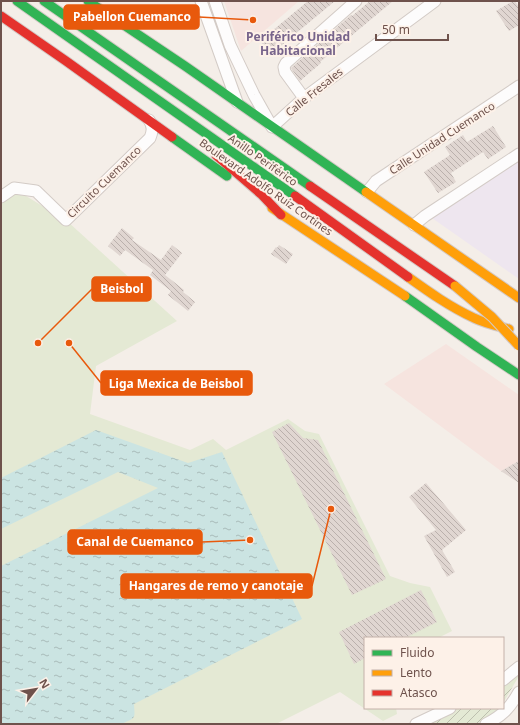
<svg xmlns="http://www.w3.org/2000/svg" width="520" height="725" font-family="'Noto Sans',sans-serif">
<defs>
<pattern id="garden-furrows" width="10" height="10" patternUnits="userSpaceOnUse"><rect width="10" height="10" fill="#e4e9d4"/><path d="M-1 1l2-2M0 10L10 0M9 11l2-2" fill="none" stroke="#bdbfae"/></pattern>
<pattern id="water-ripples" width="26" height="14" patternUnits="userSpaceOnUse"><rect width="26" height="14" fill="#cbe4e2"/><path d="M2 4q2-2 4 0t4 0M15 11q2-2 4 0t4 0" fill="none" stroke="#a9bbb9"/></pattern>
<pattern id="building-back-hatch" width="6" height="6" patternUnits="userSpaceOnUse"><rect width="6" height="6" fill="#e0d6d1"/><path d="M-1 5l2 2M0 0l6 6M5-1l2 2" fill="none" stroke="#bab0ac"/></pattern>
</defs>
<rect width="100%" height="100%" fill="#f4eee8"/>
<path fill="#f6e4df" d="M224,1H299L241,51Z
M446,344L519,395V461L501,471L384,384Z"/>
<path fill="#eee6ef" d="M519,159V279L432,218Z"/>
<path fill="url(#garden-furrows)" d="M519,672V676L503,703V683Z
M456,708H499L494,715L476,724H424Z"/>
<path fill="#e4e9d4" d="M14,194L26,196L67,221L177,321L96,366L90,414L190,450L213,439L226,450L288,419L305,431L319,434L390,576L410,583L430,587L452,631L438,638H365V708H396L397,714L383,721L340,692L276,724H1V203Z"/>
<path fill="url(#water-ripples)" d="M96,430L188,463L222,452L302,619L134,704C135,720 136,717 121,724H1V566L158,488L118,472L1,529V478Z"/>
<path fill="url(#building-back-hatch)" d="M308,1H335L271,54L260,41Z
M370,1H393L320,62L321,63L300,81L291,68L351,15L352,16Z
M513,1H515L519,7V25L509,31L496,11Z
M493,126L506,147L488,159L483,152L451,173L456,182L438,193L424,172L450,155L445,147L463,135L467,142Z
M122,228L134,238L132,240L161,260L172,245L182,253L165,275L184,290L183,292L195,302L188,311L168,295L171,291L150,275L153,270L125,250L120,256L108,246Z
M279,245L293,254L286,264L271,254L276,247L277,248Z
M289,423L303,438L318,440L386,579L352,595L272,432Z
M519,461V483L501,471Z
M426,483L466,530L442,550L455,572L447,577L424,536L436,530L409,497Z
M421,590L437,622L405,638H365V658L354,664L339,632Z"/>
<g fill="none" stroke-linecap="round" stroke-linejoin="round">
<defs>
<path id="street" d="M201,1L237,102
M215,1L230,45L254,95L272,127L304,98L435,1
M304,98L285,72L284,67L286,63L356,1
M367,192L376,181L519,86
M1,197L14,188L36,191L66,220L150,138C153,131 153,126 149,120
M414,225L425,216L519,154
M503,680L519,667
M416,724L450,708
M486,724C502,716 510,708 519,692"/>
<path id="fast" d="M17,1L295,196
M44,1L310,186
M88,1L185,66L366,192
M172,137L227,176
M405,296L477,347L519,375"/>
<path id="slow" d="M366,192L519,298
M272,208L405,296
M408,277C429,292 450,307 474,318C484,323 497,326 509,329"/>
<path id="jam" d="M1,16L66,61L172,137
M216,155L261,194L281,215
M310,186L455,286
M295,196L408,277"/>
</defs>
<use href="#street" stroke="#d3cbc6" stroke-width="13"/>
<use href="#fast" stroke="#d3c9c5" stroke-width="11"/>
<use href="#slow" stroke="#d3c9c5" stroke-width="11"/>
<use href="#jam" stroke="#d3c9c5" stroke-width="11"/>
<use href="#street" stroke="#fdfcfc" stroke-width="11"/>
<use href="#fast" stroke="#30b455" stroke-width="9"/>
<use href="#slow" stroke="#ff9f0a" stroke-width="9"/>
<use href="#jam" stroke="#e5322d" stroke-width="9"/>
<defs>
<path id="slow-bridge" d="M455,286L492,317L519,346"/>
</defs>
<use href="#slow-bridge" stroke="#d3c9c6" stroke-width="11" stroke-linecap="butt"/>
<use href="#slow-bridge" stroke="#ff9f0a" stroke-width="9"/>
</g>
<g text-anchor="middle" stroke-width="4" stroke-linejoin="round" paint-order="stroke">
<g font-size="11" fill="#6e524c" stroke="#fdf1e8">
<text transform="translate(314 92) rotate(-39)" y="4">Calle Fresales</text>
<text transform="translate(442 138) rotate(-33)" y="4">Calle Unidad Cuemanco</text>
<text transform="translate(263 160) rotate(35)" y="4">Anillo Periférico</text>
<text transform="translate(104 182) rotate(-44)" y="4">Circuito Cuemanco</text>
<text transform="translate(266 187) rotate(35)" y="4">Boulevard Adolfo Ruiz Cortines</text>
</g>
<g font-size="12" font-weight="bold" fill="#77648b" stroke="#fdf1e8">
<text x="298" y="41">Periférico Unidad<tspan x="298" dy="14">Habitacional</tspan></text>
</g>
</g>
<path fill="none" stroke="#e8590c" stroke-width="1.5" d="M253 20L199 17M38 343L92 289M69 343L101 383M250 540L202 542M331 509L312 586"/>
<g fill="#e8590c" stroke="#fdf1e8" stroke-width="1.5">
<circle cx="253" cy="20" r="4"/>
<circle cx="38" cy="343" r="4"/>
<circle cx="69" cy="343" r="4"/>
<circle cx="250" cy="540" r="4"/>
<circle cx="331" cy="509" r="4"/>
</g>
<g fill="#e8590c" stroke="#e8590c" stroke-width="1.5">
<rect x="64" y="5" width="135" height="24" rx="4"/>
<rect x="92" y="277" width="59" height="24" rx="4"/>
<rect x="101" y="371" width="151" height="24" rx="4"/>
<rect x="68" y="530" width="134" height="24" rx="4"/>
<rect x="121" y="574" width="191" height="24" rx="4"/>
</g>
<g font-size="12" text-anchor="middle" font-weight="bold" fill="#fff">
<text x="132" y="21">Pabellon Cuemanco</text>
<text x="122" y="293">Beisbol</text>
<text x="176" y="388">Liga Mexica de Beisbol</text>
<text x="135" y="546">Canal de Cuemanco</text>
<text x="216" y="590">Hangares de remo y canotaje</text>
</g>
<rect width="520" height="725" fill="none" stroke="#6e524c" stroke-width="4"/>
<rect x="364" y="637" width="140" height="72" fill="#fdf1e8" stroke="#c4b1aa"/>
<rect x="372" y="650" width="20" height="6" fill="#30b455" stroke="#c4b1aa"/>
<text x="400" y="657" font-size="12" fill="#6e524c">Fluido</text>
<rect x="372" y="670" width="20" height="6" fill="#ff9f0a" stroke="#c4b1aa"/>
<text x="400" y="677" font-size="12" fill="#6e524c">Lento</text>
<rect x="372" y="690" width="20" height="6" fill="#e5322d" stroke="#c4b1aa"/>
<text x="400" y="697" font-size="12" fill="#6e524c">Atasco</text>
<g transform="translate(36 689) rotate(59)" stroke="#fdf1e8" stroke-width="3" paint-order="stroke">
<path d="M0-3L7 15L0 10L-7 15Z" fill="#6e524c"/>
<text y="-6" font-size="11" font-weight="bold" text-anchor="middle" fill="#6e524c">N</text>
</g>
<path d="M376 34v6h72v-6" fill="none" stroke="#6e524c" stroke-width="2"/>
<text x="382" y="34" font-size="12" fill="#6e524c" stroke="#fdf1e8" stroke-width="3" paint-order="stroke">50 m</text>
</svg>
